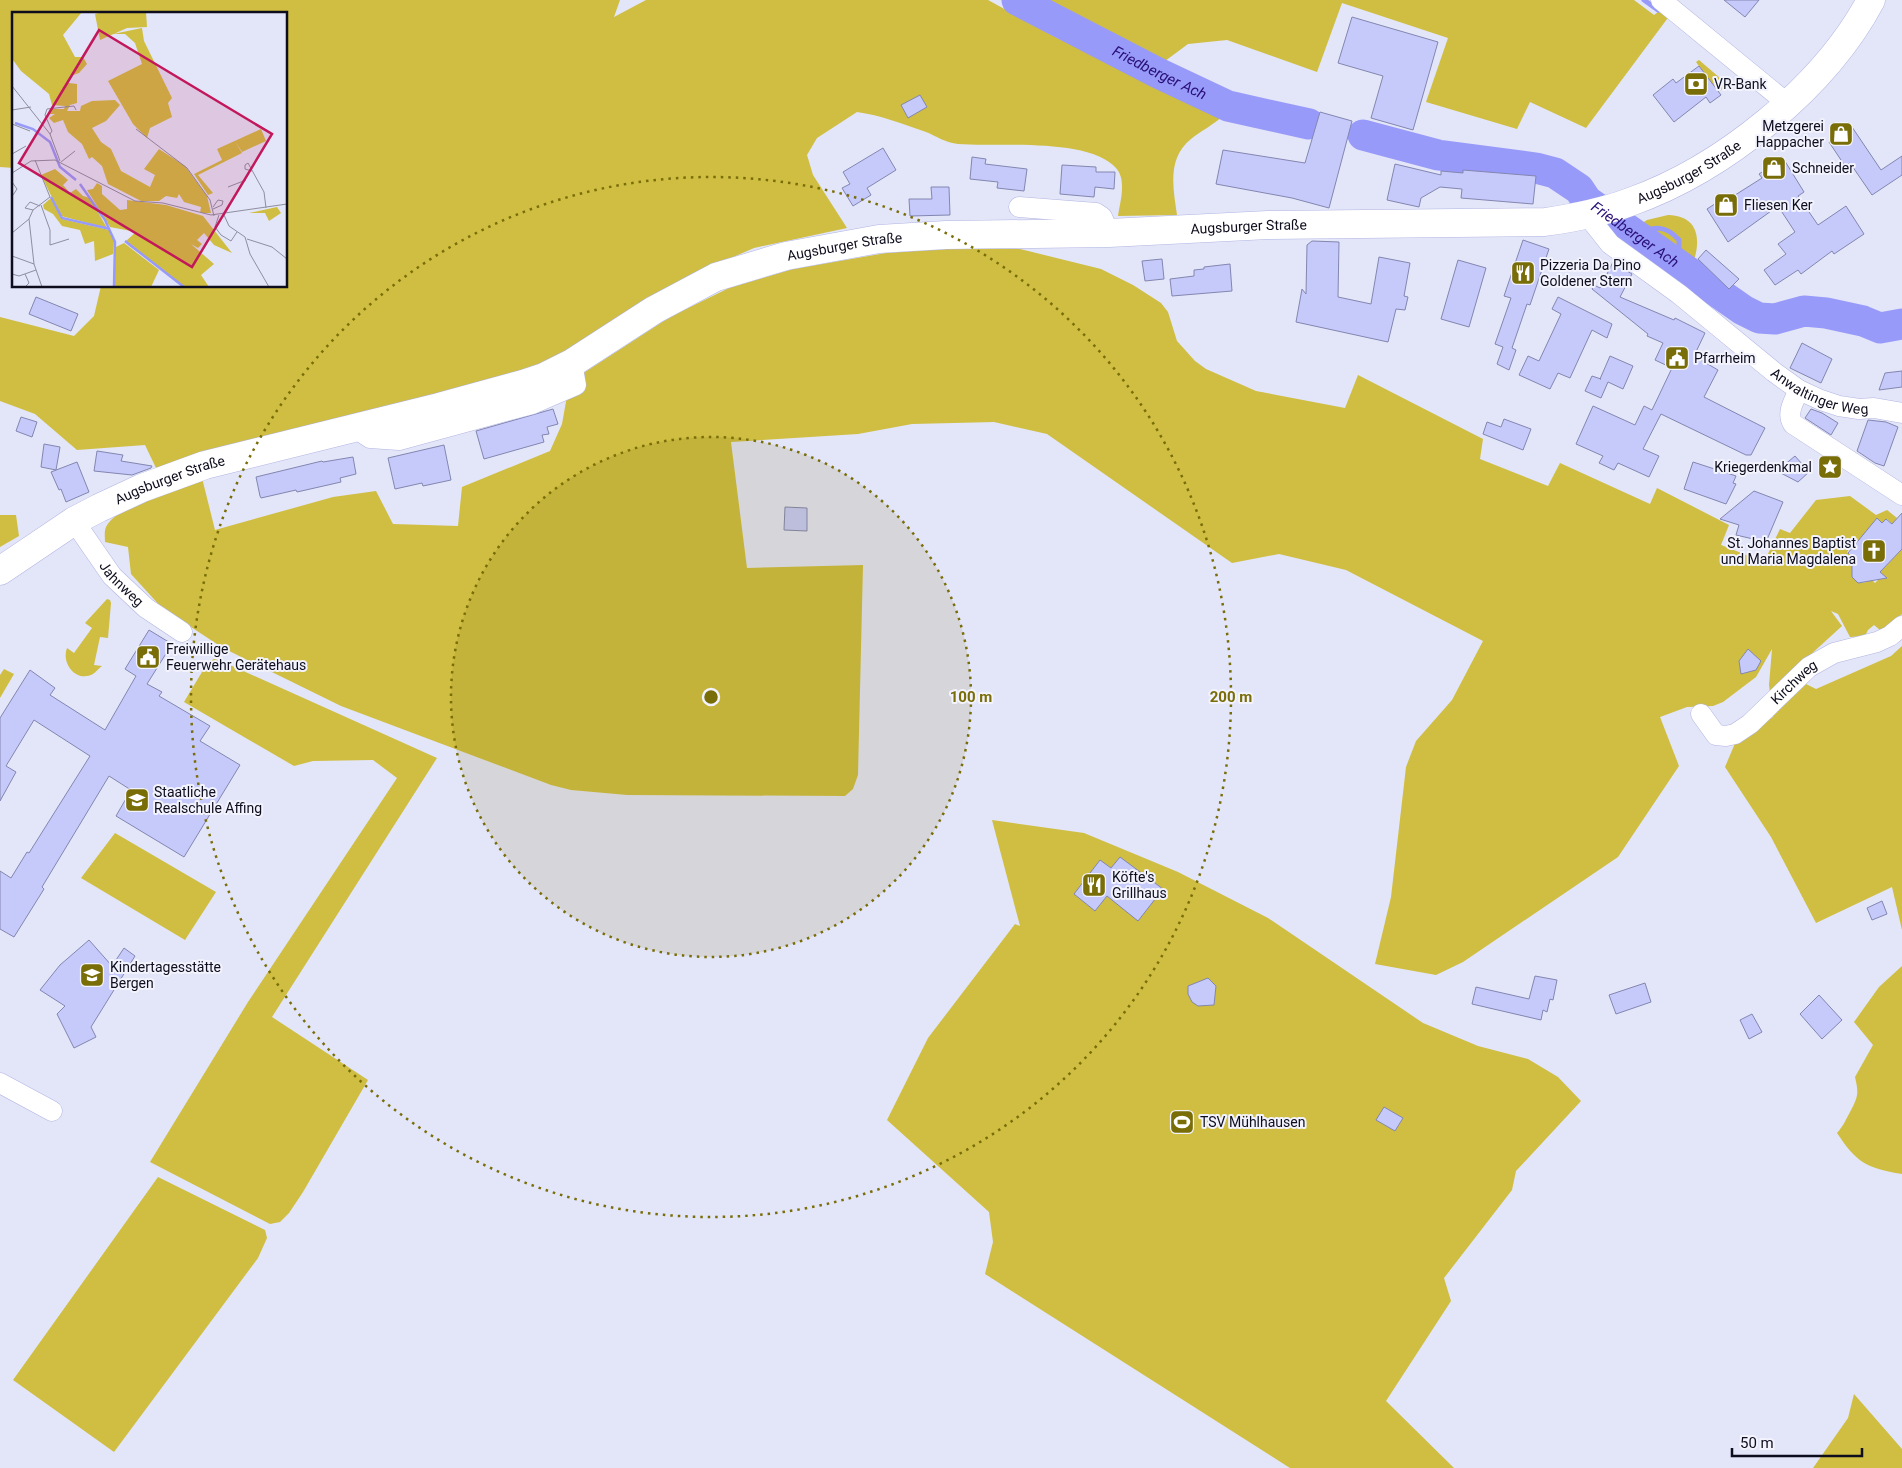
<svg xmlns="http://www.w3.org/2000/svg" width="1902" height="1468" font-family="Roboto,sans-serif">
<rect width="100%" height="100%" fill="#e3e5f8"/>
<path fill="#cfbe41" d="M0,0H620L614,17L646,0H988L1057,38L1223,116C1213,125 1201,131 1191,139C1167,158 1173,188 1177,215L1118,216C1120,202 1127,180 1116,168C1089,137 996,147 958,144C946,143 936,136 926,132C903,124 880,115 857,112L817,138L807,155L813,175L847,228L754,248L696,273L566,355L513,374L441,395L349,415L236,445L157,470L145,445L77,450L35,414L0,401V317L74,336L94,316L101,286H286V14H14V168L0,167Z
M1049,0H1634L1654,15L1662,9L1670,15L1586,128L1530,102L1517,129L1426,102L1448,38L1342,3L1317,72L1227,40L1188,44L1161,64Z
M1699,60L1727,84V86L1718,92L1696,62Z
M1668,215C1703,216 1701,246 1690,271L1631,230L1647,220Z
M954,248L1020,249L1101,269L1133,285L1161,303L1168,312L1177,341L1195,361L1206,369L1256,391L1345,408L1358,375L1483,439L1480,459L1548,486L1560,463L1650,504L1657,488L1729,525L1721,545L1764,562L1780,529L1790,533L1816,500L1850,496L1876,515L1887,510L1897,518L1892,524L1887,519L1882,523L1877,519L1860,548L1855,543L1847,552L1857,562L1852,567V577L1858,583L1867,582L1870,578L1875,583L1883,575L1880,572L1902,549V614L1884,630H1880L1874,625L1868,630L1865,636L1850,637L1838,614L1831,611L1842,626L1808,657L1806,684L1816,689L1891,656L1902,646V930L1892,887L1816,923L1771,837L1725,767L1736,741L1773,717L1769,685L1772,649L1756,677L1723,702L1713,706L1687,707L1660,717L1679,766L1618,857L1463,962L1436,975L1375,964L1391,897L1406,767L1416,741L1452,700L1483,641L1346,570L1279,554L1232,563L1047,434L994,422L912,424L858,434L731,442L747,568L863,565L858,775L853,789L845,796L627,795L571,790L551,785L341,706L223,648L162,608L131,574L128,547L105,542C105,538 104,531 106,527C117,505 179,486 202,478L215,530L333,497L376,491L393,524L458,526L462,487L550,451L562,424L567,396L582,374L670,317L729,288L793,269L886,253Z
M0,515H16L19,536L0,547Z
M107,599L110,600L111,603L108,638L100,637L94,665L102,666C99,668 96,672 93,674C76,683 61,663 67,648L74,653L92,628L85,623Z
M214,659L221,661L437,758L272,1017L368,1080L303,1192L289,1213L280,1222L270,1224L150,1162L248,1002L397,778L373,760L313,761L294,766L184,702L208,662Z
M4,669L14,674L0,698V675Z
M992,820L1084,833L1178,872L1268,918L1423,1023L1478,1046L1528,1059L1558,1077L1581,1101L1516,1171L1512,1190L1444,1278L1451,1301L1386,1401L1454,1468H1290L985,1274L993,1242L989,1212L887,1120L928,1038L1015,924L1020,926Z
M115,833L216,892L185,940L81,878Z
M1902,966V1174C1866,1168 1857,1163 1837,1133C1844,1125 1845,1121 1850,1112C1858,1097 1859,1094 1855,1077L1873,1045L1854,1022L1879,987Z
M158,1177L265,1230L267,1238L258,1258L114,1452L13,1380Z
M1854,1394L1902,1449V1468H1813L1848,1418Z"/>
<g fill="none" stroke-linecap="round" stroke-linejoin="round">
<path stroke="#989af9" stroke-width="5" d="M1644,0L1658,10
M1634,233C1653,228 1664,223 1679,240V250L1675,262"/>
<g stroke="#989af9" stroke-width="31">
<path id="s1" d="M1017,0L1158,73L1228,106L1309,124"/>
<path id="s2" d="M1363,135L1438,155L1536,168L1555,173L1579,189L1587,201L1743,310L1759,318L1775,319L1804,311L1826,313L1863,321L1880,328L1902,324"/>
</g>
</g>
<path fill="#c6cafa" stroke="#8386b0" d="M1724,0H1759L1745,17Z
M1352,17L1438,42L1413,130L1371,118L1383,76L1338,63Z
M1699,66L1721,95L1710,103L1706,97L1674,122L1653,95L1673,79L1676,83Z
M920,95L927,107L908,118L901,105Z
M1320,112L1352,121L1329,208L1292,198L1216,184L1223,150L1305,163Z
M1852,127L1881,170L1902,156V175L1872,195L1850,163L1845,166L1829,142Z
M883,148L896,170L867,188L871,195L853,206L842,188L850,184L843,172Z
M972,157L986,159L985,164L1027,169L1024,191L997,188L998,182L970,179Z
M1783,158L1804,192L1798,196L1818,225L1846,206L1864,234L1834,254L1832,251L1801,274L1798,270L1775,285L1764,270L1786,254L1778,244L1795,232L1778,206L1728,242L1707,209L1730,194L1732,197L1762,178L1759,174Z
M1395,164L1441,175V171L1463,173V170L1536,176L1533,204L1461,198L1462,189L1440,187L1421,198L1419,207L1387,200Z
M1062,165L1096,167V172H1115L1114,189L1095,187L1094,197L1060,194Z
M931,187H949L950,215L910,216L909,199H932Z
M1523,240L1549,249L1530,305L1527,304L1512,348L1516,350L1509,370L1497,364L1503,347L1495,344L1511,298L1504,296Z
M1312,241L1339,242L1338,297L1371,304L1379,257L1410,263L1404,296L1408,297L1405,310L1396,309L1388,342L1296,322L1302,289L1306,294L1307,245Z
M1706,250L1739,279L1729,289L1698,259Z
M1162,259L1164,279L1145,281L1142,261Z
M1458,260L1486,268L1469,327L1441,319Z
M1613,262L1632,274L1620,297L1674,320L1675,318L1705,333L1694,356L1718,370L1704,397L1765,428L1751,455H1746L1661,414L1643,449L1659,456L1649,477L1618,463L1614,470L1599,463L1603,456L1576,444L1593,406L1635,425L1644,406L1652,410L1672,368L1655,360L1663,343L1647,336L1648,334L1592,289L1594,285L1600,288Z
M1230,264L1232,291L1172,296L1170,279L1194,276V270L1204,269V267Z
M36,297L78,314L71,331L29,314Z
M1558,297L1612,324L1607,338L1592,330L1570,378L1558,373L1550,389L1519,375L1528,356L1539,361L1561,314L1552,309Z
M1802,343L1832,359L1821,383L1790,368Z
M1610,356L1633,366L1623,389L1608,382L1601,398L1585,391L1592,376L1601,379H1600Z
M1902,371V387L1879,390L1885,373Z
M553,409L558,424L547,427L549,434L542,435L544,442L484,459L476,431Z
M1811,409L1822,413L1838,423L1831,435L1805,418Z
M21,417L37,422L32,437L16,431Z
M1504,419L1531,429L1523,450L1483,434L1487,422L1501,427Z
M1868,420L1886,422L1898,427L1884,466L1875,463L1857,451Z
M44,444L60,447L56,470L41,467Z
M444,445L451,480L423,486L422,483L395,489L388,458Z
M97,451L123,455L121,461L152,466L151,468L132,475L94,471Z
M1795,456L1809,472L1798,482L1777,471Z
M353,457L356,474L340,478L341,482L297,492L296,490L261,498L260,496L256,477L322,461L323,462Z
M77,462L89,492L66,502L61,489L59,490L51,472Z
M1693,462L1736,476L1733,483L1736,484L1726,504L1684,489Z
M1754,491L1783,502L1766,542L1736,535L1739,525L1720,519Z
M785,507L807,508V531L784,530Z
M1902,513V549L1880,572L1887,578L1858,583L1852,577V557L1848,553L1877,518L1882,523L1886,519L1892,524Z
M149,630L172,644L147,684L162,692L159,696L210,726L200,741L240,765L184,857L116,816L131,790L109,776L42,887L44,889L14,937L0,929V871L11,878L27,852L29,853L90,756L34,720L6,766L16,772L0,801V718L30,670L55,688L50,695L105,730L136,676L125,669Z
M1748,649L1761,661L1756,670L1741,674L1739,661Z
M1120,857L1163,889L1138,921L1107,896L1095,911L1074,894L1100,860L1111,868Z
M1882,901L1887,914L1872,920L1867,908Z
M89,940L112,966L124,948L135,956L91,1027L96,1037L74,1048L57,1014L65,1006L40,990L60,965Z
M1535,976L1557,980L1553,1000L1550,999L1547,1012L1543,1010L1541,1020L1472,1004L1476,987L1529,999Z
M1208,978L1216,986L1214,1005L1198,1006L1192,1002L1188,994V986Z
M1645,983L1651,1002L1616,1014L1609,995Z
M1819,995L1842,1020L1822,1039L1800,1014Z
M1752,1014L1762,1032L1749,1039L1740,1020Z
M1384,1107L1403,1118L1395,1131L1376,1120Z"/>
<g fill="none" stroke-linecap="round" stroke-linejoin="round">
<defs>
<g id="street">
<path d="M1661,0L1788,104"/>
<path d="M1019,207L1096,213L1102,217L1109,233"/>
<path id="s3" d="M1587,215L1610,244L1679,294L1774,372L1799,390L1821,400L1839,406L1859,409L1874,408L1902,413"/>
<path d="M1799,390C1794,401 1786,413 1793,424L1902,495"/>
<path d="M355,428L370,438L399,440L532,404L576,385L572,363"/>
<path id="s4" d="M74,521L112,576L146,608L182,632"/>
<path id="s5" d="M1701,714L1716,735L1726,736L1735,734L1750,724L1809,667L1834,653L1877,642L1890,636L1902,626"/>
<path d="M0,1083L52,1111"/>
</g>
<g id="secondary">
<path id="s6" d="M0,571L74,521L99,508L142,488L205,465L439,407L523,384L544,377L572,363L654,310L716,277L786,256L879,239L946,235L1109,233L1268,225L1545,222C1574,218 1603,212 1630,202C1723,169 1825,87 1871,0"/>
</g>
</defs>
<use href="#street" stroke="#b2b5e2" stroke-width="21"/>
<use href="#secondary" stroke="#b2b5e2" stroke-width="29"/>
<use href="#street" stroke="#fff" stroke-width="20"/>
<use href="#secondary" stroke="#fff" stroke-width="28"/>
</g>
<circle cx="711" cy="697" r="260" fill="#796d08" fill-opacity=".12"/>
<g fill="none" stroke="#796d08" stroke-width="2.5" stroke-dasharray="2.5 5">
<circle cx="711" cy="697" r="260"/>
<circle cx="711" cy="697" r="520"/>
</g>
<defs>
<symbol id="bank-square" viewBox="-11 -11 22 22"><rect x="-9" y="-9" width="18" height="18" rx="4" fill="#796d08" stroke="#f2f3fd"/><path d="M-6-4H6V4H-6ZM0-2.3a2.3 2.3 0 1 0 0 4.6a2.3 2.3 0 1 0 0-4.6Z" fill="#fff"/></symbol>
<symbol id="shop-square" viewBox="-11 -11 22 22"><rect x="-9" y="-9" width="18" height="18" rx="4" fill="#796d08" stroke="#f2f3fd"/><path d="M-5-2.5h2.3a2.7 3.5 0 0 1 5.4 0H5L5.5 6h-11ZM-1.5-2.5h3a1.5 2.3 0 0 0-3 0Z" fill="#fff"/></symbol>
<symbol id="restaurant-square" viewBox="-11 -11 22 22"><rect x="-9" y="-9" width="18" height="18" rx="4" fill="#796d08" stroke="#f2f3fd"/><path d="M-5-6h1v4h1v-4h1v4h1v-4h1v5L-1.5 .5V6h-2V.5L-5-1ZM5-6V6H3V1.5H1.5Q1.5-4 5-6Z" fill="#fff"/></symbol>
<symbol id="civic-square" viewBox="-11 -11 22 22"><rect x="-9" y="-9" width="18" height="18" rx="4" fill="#796d08" stroke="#f2f3fd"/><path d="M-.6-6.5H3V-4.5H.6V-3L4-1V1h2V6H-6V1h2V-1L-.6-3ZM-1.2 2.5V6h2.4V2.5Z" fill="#fff"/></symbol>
<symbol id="sight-square" viewBox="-11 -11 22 22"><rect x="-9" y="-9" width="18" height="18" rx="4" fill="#796d08" stroke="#f2f3fd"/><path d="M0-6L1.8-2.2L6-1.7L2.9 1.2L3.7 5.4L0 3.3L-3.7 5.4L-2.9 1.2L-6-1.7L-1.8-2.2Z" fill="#fff"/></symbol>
<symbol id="church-square" viewBox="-11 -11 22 22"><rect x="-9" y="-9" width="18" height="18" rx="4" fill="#796d08" stroke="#f2f3fd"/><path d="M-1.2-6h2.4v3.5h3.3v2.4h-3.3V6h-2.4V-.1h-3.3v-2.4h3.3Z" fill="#fff"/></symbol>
<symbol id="school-square" viewBox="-11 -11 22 22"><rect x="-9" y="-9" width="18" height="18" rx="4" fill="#796d08" stroke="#f2f3fd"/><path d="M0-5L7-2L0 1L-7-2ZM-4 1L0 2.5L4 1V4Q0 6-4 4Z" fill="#fff"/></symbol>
<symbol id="stadium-square" viewBox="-11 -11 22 22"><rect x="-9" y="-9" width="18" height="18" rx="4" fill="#796d08" stroke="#f2f3fd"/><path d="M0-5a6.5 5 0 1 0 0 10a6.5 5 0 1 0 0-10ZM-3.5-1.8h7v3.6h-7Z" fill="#fff"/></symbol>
</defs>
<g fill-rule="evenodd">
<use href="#bank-square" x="1682" y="70" width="28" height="28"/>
<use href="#shop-square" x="1827" y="120" width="28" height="28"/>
<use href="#shop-square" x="1760" y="154" width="28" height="28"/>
<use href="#shop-square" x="1712" y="191" width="28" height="28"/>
<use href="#restaurant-square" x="1509" y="259" width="28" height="28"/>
<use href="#civic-square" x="1663" y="344" width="28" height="28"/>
<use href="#sight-square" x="1816" y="453" width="28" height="28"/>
<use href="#church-square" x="1860" y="537" width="28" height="28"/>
<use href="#civic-square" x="134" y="643" width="28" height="28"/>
<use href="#school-square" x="123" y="786" width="28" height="28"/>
<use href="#restaurant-square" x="1080" y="871" width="28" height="28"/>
<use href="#school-square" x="78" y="961" width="28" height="28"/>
<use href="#stadium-square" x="1168" y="1108" width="28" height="28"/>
</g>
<g text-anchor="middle" stroke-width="4" stroke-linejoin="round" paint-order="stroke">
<g font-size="14" fill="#0d0d1d" stroke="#f2f3fd" text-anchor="start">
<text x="1714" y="89">VR-Bank</text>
<text x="1824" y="131" text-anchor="end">Metzgerei<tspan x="1824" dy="16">Happacher</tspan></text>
<text x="1792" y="173">Schneider</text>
<text x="1744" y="210">Fliesen Ker</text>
<text x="1540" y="270">Pizzeria Da Pino<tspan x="1540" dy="16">Goldener Stern</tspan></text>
<text x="1694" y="363">Pfarrheim</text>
<text x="1812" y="472" text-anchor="end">Kriegerdenkmal</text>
<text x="1856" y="548" text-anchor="end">St. Johannes Baptist<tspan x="1856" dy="16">und Maria Magdalena</tspan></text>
<text x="166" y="654">Freiwillige<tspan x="166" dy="16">Feuerwehr Gerätehaus</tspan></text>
<text x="154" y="797">Staatliche<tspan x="154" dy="16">Realschule Affing</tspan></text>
<text x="1112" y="882">Köfte's<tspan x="1112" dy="16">Grillhaus</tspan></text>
<text x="110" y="972">Kindertagesstätte<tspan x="110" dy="16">Bergen</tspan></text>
<text x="1200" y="1127">TSV Mühlhausen</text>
</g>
<g font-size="14" fill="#0d0d1d" stroke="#f2f3fd">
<text dy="5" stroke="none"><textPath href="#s6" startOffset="1769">Augsburger Straße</textPath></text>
<text dy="5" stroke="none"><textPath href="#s6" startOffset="1319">Augsburger Straße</textPath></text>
<text dy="5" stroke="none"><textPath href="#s6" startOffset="914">Augsburger Straße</textPath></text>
<text dy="5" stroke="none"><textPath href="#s3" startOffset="296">Anwaltinger Weg</textPath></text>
<text dy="5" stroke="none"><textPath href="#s6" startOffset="194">Augsburger Straße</textPath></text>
<text dy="5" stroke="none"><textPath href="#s4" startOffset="79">Jahnweg</textPath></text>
<text dy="5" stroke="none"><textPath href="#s5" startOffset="124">Kirchweg</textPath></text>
</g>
<g font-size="15" font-style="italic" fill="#280f78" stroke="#f2f3fd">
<text dy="5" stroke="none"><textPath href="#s1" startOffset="160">Friedberger Ach</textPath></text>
<text dy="5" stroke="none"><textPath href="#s2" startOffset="298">Friedberger Ach</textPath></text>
</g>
</g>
<g transform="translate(12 12)">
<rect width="275" height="275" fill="#e3e5f8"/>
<path d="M1,0H70L51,23L63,45H71L75,52L67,61L58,64L57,71L65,72V91L58,93L55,99H68L69,94L80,89L103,88L108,93L94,109L80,116L89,130L99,137L109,159L138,175L143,163L132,157L147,137L173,154L195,184L199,201H188L189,195L172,190L167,182L165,186L154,184L147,189H129L96,172L90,154L80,145L77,147L70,132L56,120L51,108L42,111L37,106L43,102H36L38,97H52L53,94L40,93L37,82L9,59L1,48ZM90,0H134L135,15L115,16L88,28L83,2ZM130,16L132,29L160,86L156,91L160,105L138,116L135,126L121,112L96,69L130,52L123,31L113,22H101ZM249,117L254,129L230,140L223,129L230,141L186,163L201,181L196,183L182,162L210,148L205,137ZM43,157L56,168L51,173L58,181L64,177L71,184L78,186L95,216L49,204L29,163ZM85,171L90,174V182L108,198L115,197V188L154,193L191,204L220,241L202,233L192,221L185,228L190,232L186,236L179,232L202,252L189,263L197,275H173L116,233L114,229L124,220L98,215L75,178L81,177ZM39,186L50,207L97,218L102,229L101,242L83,249L82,229L73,232L68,218L50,214L41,202L32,197L31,193ZM265,195L269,201L257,209L253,201H237ZM112,231L147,258L139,275H102L104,235Z" fill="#cfbe41"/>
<path fill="none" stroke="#989af9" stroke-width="2.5" d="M3,111L21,117L38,130L48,155L64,168M68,172L93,208L103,230L102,275M39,185L50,206L98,217M113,229L172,275"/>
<path fill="none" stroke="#8d8fa0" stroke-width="1" d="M0,74L38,122L48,149M0,98L19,95M0,112L18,119M124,117L175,156L198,188L202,204M38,122L40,119L33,103L35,97L62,94L64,98M0,142L14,134M49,150L63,139M240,159L233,157V153L236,151L252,180L254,196M0,161L19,149L43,148L123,189L151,191L199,203L275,192M0,170L5,177L1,183M216,175L234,168M29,193L38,218V233L57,227M201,195L206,188L211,189L210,193L201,197M21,198L13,196L18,190L28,194M207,203L203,215L209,223L219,229L225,220M212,203L217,214L233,225L238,242L257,275M0,221L17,207M235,227L260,235L275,247M0,244L22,252L30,275M22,252L17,207L21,198L38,185L23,148M0,262L7,264L24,258M13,275L17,271L13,262"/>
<path fill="#c2185b" fill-opacity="0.15" stroke="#c2185b" stroke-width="2.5" d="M87,18L260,122L180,255L7,151Z"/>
<rect width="275" height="275" fill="none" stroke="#0d0d1d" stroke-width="2.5"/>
</g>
<circle cx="711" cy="697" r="8" fill="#796d08" stroke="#f2f3fd" stroke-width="2.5"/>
<g font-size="15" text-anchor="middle" font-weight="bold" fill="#796d08" stroke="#f2f3fd" stroke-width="4" stroke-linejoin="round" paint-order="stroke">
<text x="971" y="702">100 m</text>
<text x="1231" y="702">200 m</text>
</g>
<path d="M1732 1448v8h130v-8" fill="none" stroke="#0d0d1d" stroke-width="2.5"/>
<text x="1740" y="1448" font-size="15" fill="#0d0d1d" stroke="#f2f3fd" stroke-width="4" paint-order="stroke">50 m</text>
</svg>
